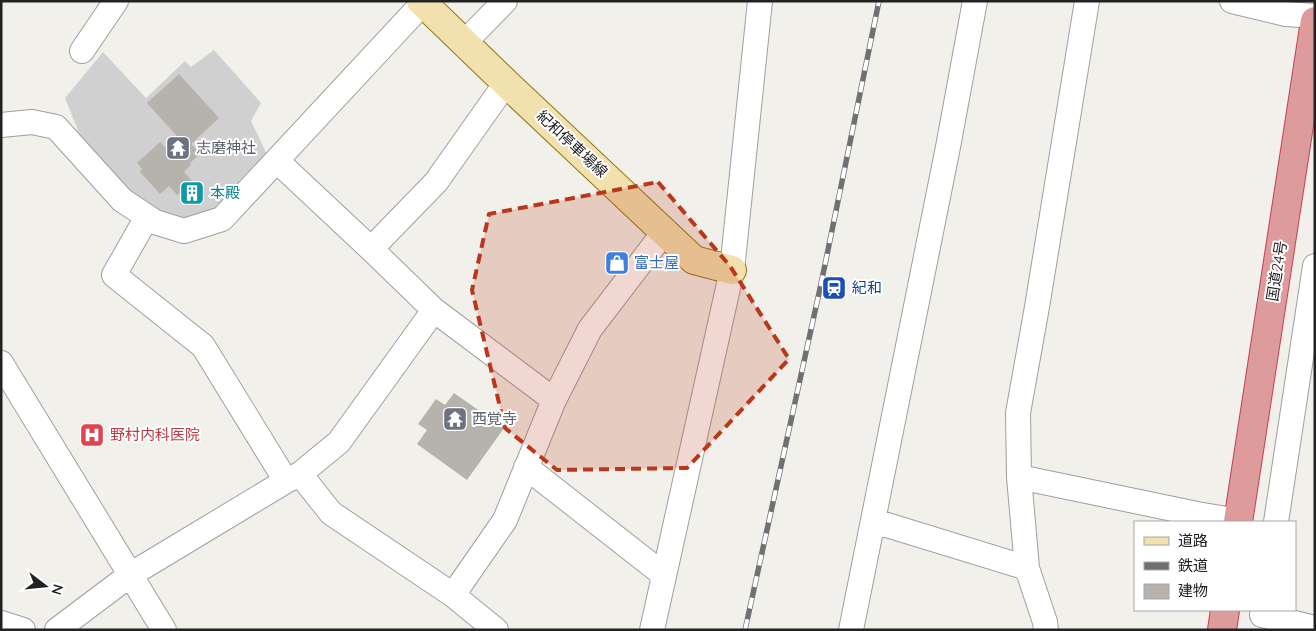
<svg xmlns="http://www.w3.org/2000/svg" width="1316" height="631" font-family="Quicksand,'Noto Sans JP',sans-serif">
<rect width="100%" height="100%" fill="#f1f0ea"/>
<path fill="#d0d0d0" d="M214,50L261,103L251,121L271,163L203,222L148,214L79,133L65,98L103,52L146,98L185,61L191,67Z"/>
<path fill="#b6b2ac" d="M179,74L219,118L191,144L200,154L190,163L191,165L184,172L192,181L191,183L202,194L192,203L181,192L177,195L169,186L160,194L140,172L142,169L137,163L160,142L165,147L171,142L178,150L184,144L147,103Z
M454,393L504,428L467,480L417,444L427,430L418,424L436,399L445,405Z"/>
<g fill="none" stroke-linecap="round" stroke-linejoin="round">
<defs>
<path id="minor" d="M1232,1L1286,14L1315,16
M464,43L505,1
M82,51L116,1
M1,125L32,122L56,127L122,200L155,222L184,231L222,219L423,3
M277,161L371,249L434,310L554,400L505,520L453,595
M147,217L114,275L203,346L286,481
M371,249L436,182L506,83
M1,363L164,630
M554,400L590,329L665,231
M526,467L664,575
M300,474L331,513L453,595L496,630
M1019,477L1197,514L1239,521
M874,521L1027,568
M1276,522L1315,266
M1262,615L1315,628
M1,623L23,630
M57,630L130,575L286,481L300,474L339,442L434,310
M652,630L732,270L760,1
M851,630L948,147L975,1
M1046,630L1045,622L1027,568L1019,477L1018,413L1037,307L1087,1"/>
<path id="major" d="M421,1L506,83L694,260L732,270"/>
<path id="highway" d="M1238,522L1315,21
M1222,630L1225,610"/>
</defs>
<use href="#minor" stroke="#9f9f9f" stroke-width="26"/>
<use href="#major" stroke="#8d7b13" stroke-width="30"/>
<use href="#highway" stroke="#c73e54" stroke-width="30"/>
<use href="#minor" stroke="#fff" stroke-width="24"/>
<use href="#major" stroke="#f2e1ae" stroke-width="28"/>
<use href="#highway" stroke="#de9b9b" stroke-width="28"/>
<defs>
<path id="rail" d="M745,630L821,284L879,1"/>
</defs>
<use href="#rail" stroke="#707070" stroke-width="5.5"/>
<use href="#rail" stroke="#fff" stroke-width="4" stroke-dasharray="11" stroke-linecap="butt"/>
</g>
<path fill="#ba3719" fill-opacity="0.2" stroke="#ba3719" stroke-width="4" stroke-dasharray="10 6" stroke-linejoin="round" d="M658,182L730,266L789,359L687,468L557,470L505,428L472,290L489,214Z"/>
<defs>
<symbol id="temple-square" viewBox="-11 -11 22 22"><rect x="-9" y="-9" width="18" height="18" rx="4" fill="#6b7280" stroke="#fff"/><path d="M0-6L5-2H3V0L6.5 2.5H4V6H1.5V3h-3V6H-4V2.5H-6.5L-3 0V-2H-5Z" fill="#fff"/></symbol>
<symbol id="building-square" viewBox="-11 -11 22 22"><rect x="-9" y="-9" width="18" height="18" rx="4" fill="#0f9aa8" stroke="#fff"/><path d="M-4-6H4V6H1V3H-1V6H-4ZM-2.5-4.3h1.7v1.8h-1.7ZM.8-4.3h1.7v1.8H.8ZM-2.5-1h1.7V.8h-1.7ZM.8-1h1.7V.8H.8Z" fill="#fff"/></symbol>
<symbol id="shop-square" viewBox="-11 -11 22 22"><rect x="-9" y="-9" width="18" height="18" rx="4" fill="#3f7fe0" stroke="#fff"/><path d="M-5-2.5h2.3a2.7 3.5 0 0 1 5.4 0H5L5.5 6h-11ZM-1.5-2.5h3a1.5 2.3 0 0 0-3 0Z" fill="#fff"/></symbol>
<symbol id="station-square" viewBox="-11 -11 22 22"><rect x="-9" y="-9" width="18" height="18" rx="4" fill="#1a4fb4" stroke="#fff"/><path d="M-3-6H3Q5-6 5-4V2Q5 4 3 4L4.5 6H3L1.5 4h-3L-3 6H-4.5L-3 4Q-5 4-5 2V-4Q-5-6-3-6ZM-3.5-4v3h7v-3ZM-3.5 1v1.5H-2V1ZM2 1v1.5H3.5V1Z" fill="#fff"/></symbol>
<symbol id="hospital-square" viewBox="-11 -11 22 22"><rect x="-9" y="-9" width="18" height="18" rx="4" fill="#e0444e" stroke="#fff"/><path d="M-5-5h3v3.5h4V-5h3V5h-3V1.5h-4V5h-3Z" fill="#fff"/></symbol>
</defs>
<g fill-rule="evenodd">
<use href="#temple-square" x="164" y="134" width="28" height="28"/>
<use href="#building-square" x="178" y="179" width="28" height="28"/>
<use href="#shop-square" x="603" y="249" width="28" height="28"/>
<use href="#station-square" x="820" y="274" width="28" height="28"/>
<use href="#temple-square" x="441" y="405" width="28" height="28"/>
<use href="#hospital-square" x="78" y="421" width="28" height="28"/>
</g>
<g text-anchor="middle" stroke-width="4" stroke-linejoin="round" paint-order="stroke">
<g font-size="15" fill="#222" stroke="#fff">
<text transform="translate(572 144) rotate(43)" y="5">紀和停車場線</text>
<text transform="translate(1277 271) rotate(-81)" y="5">国道24号</text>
</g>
<g font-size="15" fill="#5b616d" stroke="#fff" text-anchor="start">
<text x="196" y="153">志磨神社</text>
<text x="472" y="424">西覚寺</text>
</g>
<g font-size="15" fill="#0d838f" stroke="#fff" text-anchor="start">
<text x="210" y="198">本殿</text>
</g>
<g font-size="15" fill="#366cbe" stroke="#fff" text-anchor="start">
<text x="634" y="268">富士屋</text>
</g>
<g font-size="15" fill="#164399" stroke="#fff" text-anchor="start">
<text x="852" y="293">紀和</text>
</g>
<g font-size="15" fill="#be3a42" stroke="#fff" text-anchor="start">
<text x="110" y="440">野村内科医院</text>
</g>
</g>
<rect width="1316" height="631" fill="none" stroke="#222222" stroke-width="5"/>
<rect x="1134" y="521" width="162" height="90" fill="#ffffff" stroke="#a7a7a7"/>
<rect x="1144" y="537" width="25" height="8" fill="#f2e1ae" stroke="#a7a7a7"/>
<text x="1178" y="546" font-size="15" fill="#222222">道路</text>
<rect x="1144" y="562" width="25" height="8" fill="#707070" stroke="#a7a7a7"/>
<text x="1178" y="571" font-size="15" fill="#222222">鉄道</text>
<rect x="1144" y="584" width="25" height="15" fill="#b6b2ac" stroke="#a7a7a7"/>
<text x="1178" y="596" font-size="15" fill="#222222">建物</text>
<g transform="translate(45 586) rotate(106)" stroke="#ffffff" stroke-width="4" paint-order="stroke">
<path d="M0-4L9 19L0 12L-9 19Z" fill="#222222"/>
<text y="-8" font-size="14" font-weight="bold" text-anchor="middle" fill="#222222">N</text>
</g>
</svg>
